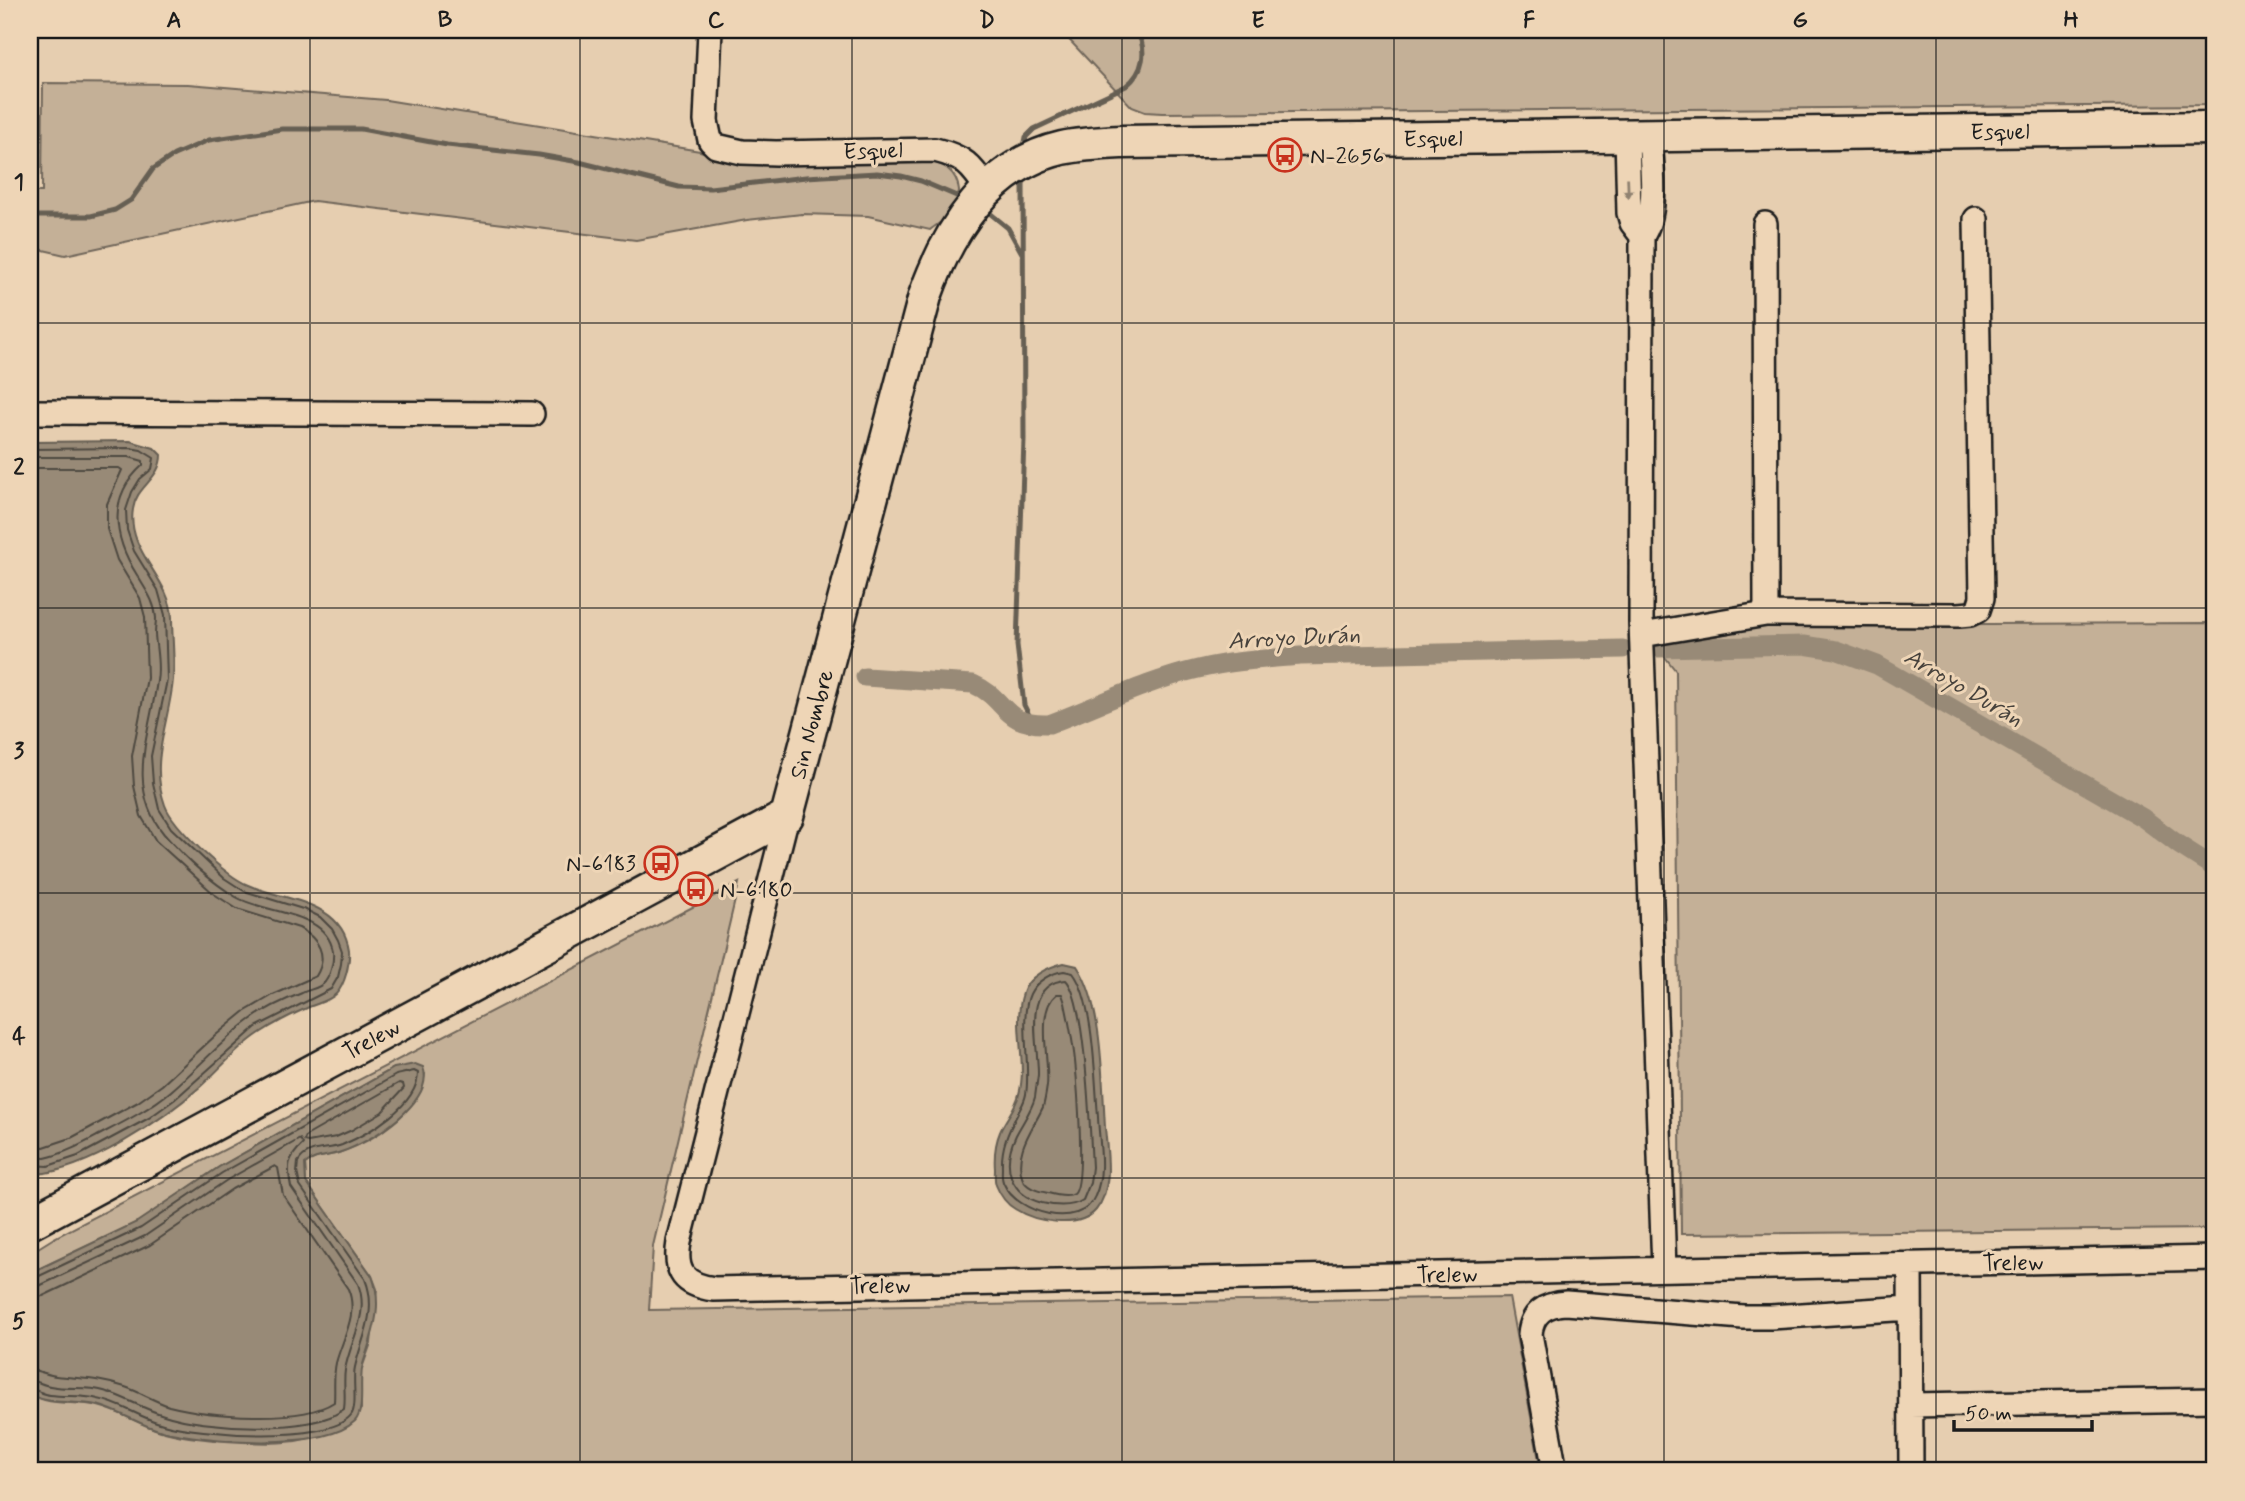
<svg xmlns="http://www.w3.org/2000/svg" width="2245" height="1501" font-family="Mynerve,sans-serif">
<rect width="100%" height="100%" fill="#e6ceb0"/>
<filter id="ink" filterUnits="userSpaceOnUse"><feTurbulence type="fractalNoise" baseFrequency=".0143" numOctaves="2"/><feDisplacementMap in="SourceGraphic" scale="14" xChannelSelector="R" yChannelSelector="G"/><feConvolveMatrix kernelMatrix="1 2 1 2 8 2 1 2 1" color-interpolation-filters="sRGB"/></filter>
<g filter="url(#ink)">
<path fill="#c4b097" stroke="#70665a" stroke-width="2" d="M1060,30H2215V105L1162,113L1145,112L1132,107Z
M43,83L188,84L386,100L700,151L737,162L757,164L924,160C942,163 957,170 959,191C959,198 957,206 952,212C947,219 937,224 930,230L868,216L802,214L747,220L636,240L314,201L65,255L30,247V192H42Z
M2215,623V1229L1681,1234L1676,671L1658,648L1766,625Z
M739,883L653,1246L649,1310L1509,1297L1541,1471H30V1394C51,1407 75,1400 98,1406C119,1411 138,1423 158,1430C188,1440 279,1448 308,1438C326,1431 344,1418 361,1409V1371L371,1343L377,1289L372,1276L306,1182L305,1164C316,1155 328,1157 341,1152C374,1141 420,1111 425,1074L394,1068L219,1167L138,1222L30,1273V1253L54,1238Z"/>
<path fill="#988a77" stroke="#665e53" stroke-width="2" d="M130,441L154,448L161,455C161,479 136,486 133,509C126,551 170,578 172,617C172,638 175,660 173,680C169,723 149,762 165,805C173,827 226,876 248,885C284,901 342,900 349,950C350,963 345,985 336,994C328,1002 317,1003 307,1008C291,1015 275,1023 260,1033C238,1047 221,1068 201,1086C163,1120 87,1171 36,1174L30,1170V442Z
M1064,963L1077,966C1103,1004 1102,1081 1105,1127C1107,1153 1114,1188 1096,1210C1079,1230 1035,1222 1015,1209C1006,1204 1000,1195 996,1185C994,1180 995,1174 995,1169C994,1156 995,1144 1000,1132C1005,1119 1016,1108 1019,1094C1028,1062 1012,1026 1023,993C1028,976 1048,967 1064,963Z
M415,1064L423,1067C436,1102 369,1143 341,1152C328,1157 316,1155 305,1164L306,1182L372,1276C384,1308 372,1334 363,1364C358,1380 366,1409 355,1421C323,1452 202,1441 162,1431C139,1425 120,1411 97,1405C74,1400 51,1406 30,1394V1273L137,1222L219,1167L394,1068Z"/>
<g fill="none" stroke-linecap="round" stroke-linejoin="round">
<path stroke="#4e4840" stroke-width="2" d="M30,449L130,448L141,450L154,458L152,469L140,479L132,492L126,510L127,530L134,551L158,590L165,615L167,680L151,756L153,783L159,809L171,828L224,878L244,891L306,910L320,917L332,929L338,940L342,951L341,964L338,977L331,989L256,1027L174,1100L149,1118L78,1156L48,1166L30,1165
M30,457H129L143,461V465C107,497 113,537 137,575C145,589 155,601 156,618C156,623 155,628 155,634C156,650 160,665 157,681C150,733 125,787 164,834C184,857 210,881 236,897C264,914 326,910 333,951C334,960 331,974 325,982C319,989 309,989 302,993C284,1000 265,1009 250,1020C221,1041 198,1068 171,1091C150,1109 124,1122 99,1135C82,1144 64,1154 45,1158C40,1158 35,1156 30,1156
M30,468H119L122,470L107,504V529L117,560L140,598L145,617L147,678L132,756L134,786L141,816L156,841L214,894L237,909L299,928C318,938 329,955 316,976L273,995L244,1012L216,1035L162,1085L138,1102L71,1138L44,1147L30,1145
M1064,971L1073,973C1094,1000 1095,1082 1098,1117C1099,1143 1106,1172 1095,1196C1081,1231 1016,1213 1004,1184C1001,1179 1002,1174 1002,1168C1001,1147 1008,1132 1018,1113C1021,1107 1025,1101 1026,1094C1031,1066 1019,1017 1030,994C1036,981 1051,973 1064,971Z
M1066,980C1086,1000 1090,1133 1092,1167L1090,1183L1083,1200C1071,1208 1055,1206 1042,1203C1008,1194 1002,1164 1016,1135C1022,1123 1032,1110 1035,1097C1036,1090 1037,1082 1038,1075C1039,1046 1020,983 1066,980Z
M1057,994H1062L1065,1003C1069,1022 1073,1042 1075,1061C1077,1080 1086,1185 1074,1194C1068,1198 1055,1195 1048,1193C1038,1191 1025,1188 1022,1177C1014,1151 1033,1129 1043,1107C1045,1100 1046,1093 1047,1086C1050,1061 1035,1010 1057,994Z
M399,1083L403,1084L404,1088L382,1112L352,1130L336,1137L308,1142L304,1141L306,1136Z
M30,1279L35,1278L141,1228L222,1173L396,1075L414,1071L418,1073C418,1105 368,1134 342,1145C326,1151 308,1146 298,1162L297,1172L300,1186L365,1279C378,1311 362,1337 355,1367C352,1380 358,1406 351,1415C327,1445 197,1434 163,1424C140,1418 121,1403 98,1399C82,1395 66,1397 50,1395C43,1394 37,1390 30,1389
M30,1288L39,1286L145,1236L227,1180L300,1139L303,1144C287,1159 287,1166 291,1187L358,1284C370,1315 350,1340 345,1370C343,1383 346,1396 344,1409C312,1435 202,1428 164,1415C143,1409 125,1397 104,1391C86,1386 68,1390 50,1386C43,1385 37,1381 30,1380
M30,1298L43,1296L150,1245L232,1189L275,1166L278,1168L283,1195L348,1289C359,1314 342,1339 336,1363C333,1376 335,1389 334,1402C301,1424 208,1416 169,1406C154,1401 140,1392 125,1387C99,1378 82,1379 56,1376C47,1375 39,1370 30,1370"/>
<path stroke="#665e53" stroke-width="5" d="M1024,147L1026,137L1034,129L1126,86C1144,72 1148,49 1136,30
M1023,179L1024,439L1017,645L1024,705L1029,715L1037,724
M986,210L1008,228L1023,255
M30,216H91L115,210L131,200L153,169L174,155L209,140L282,129H361L447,145L539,155L579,162L679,187L710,188L806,177L877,173L901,176L921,181L959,197"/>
<path stroke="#988a77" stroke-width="19" d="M1658,648L1804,645L1836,650L1877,665L2143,818L2179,845L2215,868
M865,677L973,684C1008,699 1001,726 1049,724C1098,706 1146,681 1198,669C1231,661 1266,659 1300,656L1623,649"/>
<defs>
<path id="minor" d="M710,30L706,121L710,140L716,146L742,152L776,153L935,150C964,157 971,165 987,189
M1650,135C1651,164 1659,212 1642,236L1641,622L1664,1269
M1627,136L1629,213L1632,223L1642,236
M1765,224L1766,614
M30,412L532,414
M1642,635L1766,614L1959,615L1970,614L1978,610L1982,598L1976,219
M787,816L679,1242C674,1272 684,1285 714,1289L2215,1258
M1910,1264L1911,1471
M1911,1405L2215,1400
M1555,1471L1530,1334C1532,1313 1545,1304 1566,1303L1743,1317H1771L1910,1308"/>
<path id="secondary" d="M30,1223L787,816L925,296C948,231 989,165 1062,148C1081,144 1101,143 1121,142L2215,128"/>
</defs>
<use href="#minor" stroke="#1c1c1c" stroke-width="28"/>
<use href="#secondary" stroke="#1c1c1c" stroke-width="37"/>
<use href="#minor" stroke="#eed5b6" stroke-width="23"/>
<use href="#secondary" stroke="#eed5b6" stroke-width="32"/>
</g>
<defs><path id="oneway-solid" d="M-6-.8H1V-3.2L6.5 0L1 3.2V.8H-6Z" transform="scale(1.75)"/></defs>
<use fill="#908271" href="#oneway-solid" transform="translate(1628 188) rotate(88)"/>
</g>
<path fill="none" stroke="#1c1c1c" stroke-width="2" stroke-opacity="0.55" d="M310,30V1471M580,30V1471M852,30V1471M1122,30V1471M1394,30V1471M1664,30V1471M1936,30V1471M30,323H2215M30,608H2215M30,893H2215M30,1178H2215"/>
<defs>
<symbol id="bus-ring" viewBox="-11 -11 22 22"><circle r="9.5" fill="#eed5b6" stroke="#c8321e" stroke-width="1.5"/><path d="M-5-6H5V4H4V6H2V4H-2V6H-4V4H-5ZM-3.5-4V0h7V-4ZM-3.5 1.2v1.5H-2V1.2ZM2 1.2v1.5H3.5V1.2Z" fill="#c8321e"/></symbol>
</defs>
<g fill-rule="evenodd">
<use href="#bus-ring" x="1266" y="136" width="38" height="38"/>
<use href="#bus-ring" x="642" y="844" width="38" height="38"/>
<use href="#bus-ring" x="677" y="870" width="38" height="38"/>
</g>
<g text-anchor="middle" stroke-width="6" stroke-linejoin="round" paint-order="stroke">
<g font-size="23" fill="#1c1c1c" stroke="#eed5b6">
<text transform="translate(2000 131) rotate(-1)" y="8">Esquel</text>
<text transform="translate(1433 138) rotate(-1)" y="8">Esquel</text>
<text transform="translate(873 150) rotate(-2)" y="8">Esquel</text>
<text transform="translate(811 724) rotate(-75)" y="8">Sin Nombre</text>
<text transform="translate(371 1039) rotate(-28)" y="8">Trelew</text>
<text transform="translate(2013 1262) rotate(-1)" y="8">Trelew</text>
<text transform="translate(1447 1274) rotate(-1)" y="8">Trelew</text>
<text transform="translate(880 1285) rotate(-1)" y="8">Trelew</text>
</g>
<g font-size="23" fill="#1c1c1c" stroke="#eed5b6" text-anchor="start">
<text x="1310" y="163">N-2656</text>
<text x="636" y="871" text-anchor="end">N-6183</text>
<text x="720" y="897">N-6180</text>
</g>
<g font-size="24" font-style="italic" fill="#47423c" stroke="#eed5b6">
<text transform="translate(1294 637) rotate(-3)" y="8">Arroyo Durán</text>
<text transform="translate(1964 687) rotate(30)" y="8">Arroyo Durán</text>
</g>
</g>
<rect width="2245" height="1501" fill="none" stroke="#eed5b6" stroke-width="77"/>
<path d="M1954 1420v10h138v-10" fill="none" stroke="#1c1c1c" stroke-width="3.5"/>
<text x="1965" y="1420" font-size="21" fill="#1c1c1c" stroke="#eed5b6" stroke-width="5" paint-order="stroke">50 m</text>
<rect x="38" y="38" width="2168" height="1424" fill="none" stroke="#1c1c1c" stroke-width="2.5"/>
<g font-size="23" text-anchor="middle" font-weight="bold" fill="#1c1c1c">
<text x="174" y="27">A</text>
<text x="445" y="27">B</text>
<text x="716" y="27">C</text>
<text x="987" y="27">D</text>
<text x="1258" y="27">E</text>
<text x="1529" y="27">F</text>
<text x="1800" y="27">G</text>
<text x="2071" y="27">H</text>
<text x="19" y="189">1</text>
<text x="19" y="474">2</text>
<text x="19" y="758">3</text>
<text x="19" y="1043">4</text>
<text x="19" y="1328">5</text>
</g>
</svg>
